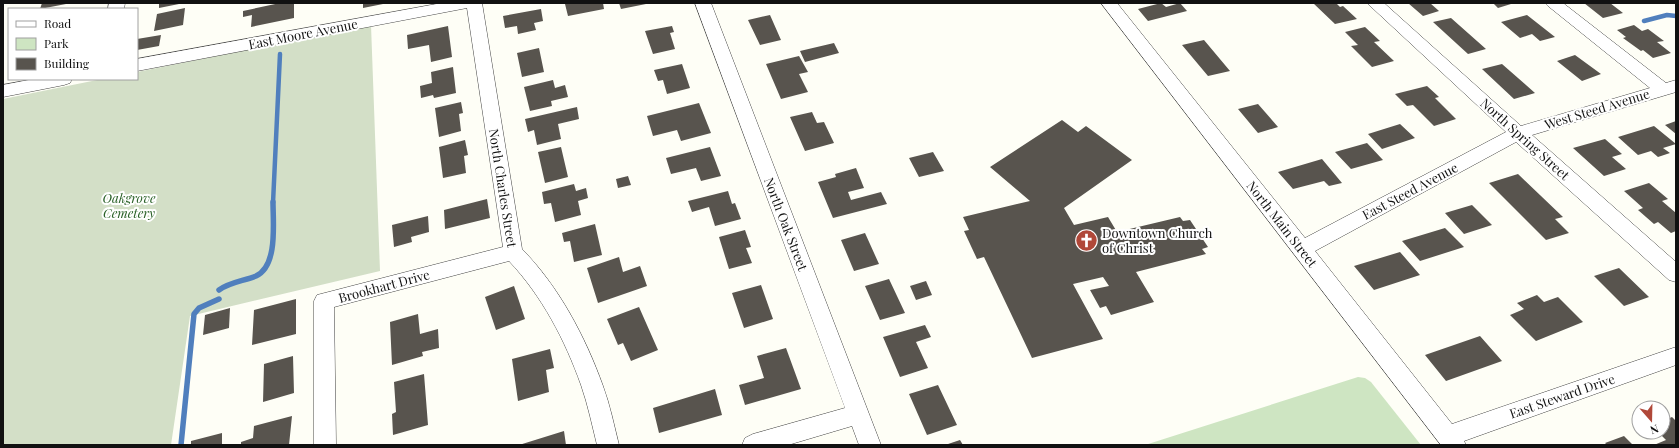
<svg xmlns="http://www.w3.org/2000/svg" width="1679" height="448" font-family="'Playfair Display',serif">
<rect width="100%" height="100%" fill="#fefef6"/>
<path fill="#cee5c2" d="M1358,377L1365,378L1371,382L1421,445H1145Z"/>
<path fill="#d3dfc7" d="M371,25L380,271L190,316L171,445H3V99L102,79H137V72Z"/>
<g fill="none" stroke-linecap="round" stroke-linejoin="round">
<path stroke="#507fbd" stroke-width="4.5" d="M1644,21L1667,15L1676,16
M273,203L280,54"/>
<path stroke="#507fbd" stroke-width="5.5" d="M219,290C230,282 244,281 256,276C278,266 273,223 273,202
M181,445L194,314L199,308L219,299"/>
</g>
<path fill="#58544e" d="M42,3H66V4L40,9Z
M159,3H179V4L159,8Z
M280,3H294V18L251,27L252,15L243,17V11Z
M363,3H383V4L363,8Z
M569,3H603L604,9L568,16L565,4Z
M619,3H646V4L621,9Z
M1161,3L1166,7L1180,3L1187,11L1148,21L1138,9Z
M1313,3H1336L1340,7L1343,6L1357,19L1335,24Z
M1408,3H1430L1439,11L1423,16Z
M1493,3H1509L1511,4L1498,8Z
M1584,3H1610L1623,13L1603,18Z
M185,8L183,25L154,31L157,14Z
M541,9L543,21L534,23L536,30L518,34L517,26L505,28L503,16Z
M770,15L781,40L760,45L748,20Z
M1527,15L1555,37L1540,41L1532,34L1520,38L1501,22Z
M1451,18L1486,49L1468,54L1433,22Z
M1634,25L1642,31L1648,29L1664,41L1657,42L1671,53L1653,58L1643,50L1641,51L1623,38L1626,37L1617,30Z
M448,26L452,57L431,62L429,45L408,49L407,35Z
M672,26L674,32L670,33L675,49L653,54L645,31Z
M1365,27L1380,41L1374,42L1394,61L1372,67L1351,46L1358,45L1345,32Z
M161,35L159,46L137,50V39Z
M1204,40L1230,71L1208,76L1182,45Z
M834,43L839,53L805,62L800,51Z
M539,48L544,72L522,77L517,53Z
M1575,55L1601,74L1582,81L1557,61Z
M799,56L808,72L799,74L808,92L781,99L766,64Z
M682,64L690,88L667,94L663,80L658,81L654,70Z
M1502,64L1535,93L1514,99L1482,69Z
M453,67L456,93L434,98L433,95L421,98L420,86L432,83L431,72Z
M553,80L555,88L565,85L568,97L551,101L552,106L530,111L524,87Z
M1427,86L1439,97L1435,98L1456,119L1434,126L1413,105L1407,106L1395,94Z
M461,102L463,113L459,114L461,131L439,137L435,108Z
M699,103L711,133L681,141L677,130L653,136L647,116Z
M1258,104L1278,127L1258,133L1238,109Z
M577,107L579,119L558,124L561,139L537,145L534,130L528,132L525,119Z
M812,112L817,123L824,122L834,143L805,151L790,117Z
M1062,120L1078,132L1086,126L1132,160L1064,208L1074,225L1108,217L1117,232L1180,217L1183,221L1190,220L1208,247L1202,249L1206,254L1136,272L1154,302L1111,315L1106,306L1100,308L1090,290L1109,286L1103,277L1073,284L1103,339L1032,358L984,257L977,259L964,231L969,230L963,217L1030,201L990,167Z
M1676,121V134L1665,125Z
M1400,124L1415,138L1382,149L1368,134Z
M1654,126L1676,144L1663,148L1670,153L1658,157L1651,151L1638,155L1618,137Z
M1605,139L1622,154L1612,157L1626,169L1604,176L1573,148Z
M465,140L468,155L464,156L466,173L443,178L439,147Z
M1367,143L1383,160L1351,169L1335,152Z
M561,147L568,177L545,183L538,152Z
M710,147L721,176L701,181L696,168L671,174L666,158Z
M933,152L944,171L919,177L909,158Z
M1322,159L1342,183L1329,186L1324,181L1293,189L1278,172Z
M856,168L864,188L848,192L851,200L881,192L887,204L833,218L818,182L836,177L835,174Z
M1518,174L1563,217L1555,219L1569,233L1546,240L1489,183Z
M628,176L631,185L618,188L616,179Z
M1649,183L1668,199L1662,201L1676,213V231L1671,233L1658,222L1654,224L1638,210L1643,208L1624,191Z
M574,184L576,191L586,188L588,198L578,201L581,215L555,222L551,203L544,204L542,192Z
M728,191L732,204L735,203L741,219L715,226L709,207L692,212L688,201Z
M487,199L490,218L445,229L444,210Z
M1472,205L1492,225L1464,234L1445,213Z
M428,216L429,232L411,237L412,242L394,247L392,225Z
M595,224L602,255L574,262L570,241L564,242L562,233Z
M1445,228L1464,247L1420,261L1402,241Z
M745,230L751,247L746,248L752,263L729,269L719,237Z
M865,233L879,264L854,271L841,240Z
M1400,252L1420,275L1374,290L1354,266Z
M619,257L623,272L640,266L647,286L598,303L587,268Z
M1619,268L1649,297L1624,306L1594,276Z
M889,279L905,313L880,320L865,286Z
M926,281L932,295L916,300L910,286Z
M761,285L773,319L744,328L732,293Z
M514,286L525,319L496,330L485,297Z
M1537,295L1544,302L1558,297L1583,322L1536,341L1510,315L1524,309L1517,303Z
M296,299V334L252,345L254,310Z
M639,307L658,350L631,361L623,343L618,345L607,319Z
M230,308L229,328L203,335L205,315Z
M418,314L420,334L438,329L439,348L422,352L423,356L392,365L390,322Z
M925,325L931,337L916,342L928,368L900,377L883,337Z
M1480,336L1502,361L1446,381L1425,355Z
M786,348L801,389L745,405L739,385L764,378L757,356Z
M550,349L554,368L546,370L549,392L518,401L512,359Z
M293,356L294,393L263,402L264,364Z
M424,374L428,425L393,435L392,414L396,412L394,382Z
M938,385L957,425L927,435L909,394Z
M715,389L722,415L659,433L653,408Z
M292,416L289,445H241V442L253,438L254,426Z
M1672,417L1676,421V445H1654L1666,440L1658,432H1663V421Z
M564,431L566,445H519Z
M222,433V445H191V441Z
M1624,436L1633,445H1607L1605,443Z
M960,440L963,445H945Z"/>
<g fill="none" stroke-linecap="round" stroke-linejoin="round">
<defs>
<path id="minor" d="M109,3H125L124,9H108Z
M442,3H482L522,249C559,287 585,336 603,386C610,405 614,425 619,445H597C592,425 588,405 581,385C565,340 542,296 509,261L334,307L336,445H314V301L317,295L503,247L467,8L137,71V59Z
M695,3H711L881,445H859L852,426L788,445H742L745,438L753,434L845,408Z
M1101,3H1117L1305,238L1506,132L1367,3H1384L1521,126L1650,88L1548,6L1545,3H1563L1666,83L1676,80V92L1532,135L1676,262V282L1669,280L1516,142L1315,251L1452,424L1676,347V365L1464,441L1466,445H1441Z
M34,79H72L70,83L64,85L3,97V85Z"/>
</defs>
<use href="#minor" stroke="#444" stroke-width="1"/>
<use href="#minor" fill="#fff" fill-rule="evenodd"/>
</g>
<defs>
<symbol id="church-disc" viewBox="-11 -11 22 22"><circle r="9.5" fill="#b04839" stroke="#fff"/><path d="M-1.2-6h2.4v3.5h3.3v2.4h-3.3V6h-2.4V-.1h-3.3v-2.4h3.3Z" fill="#fff"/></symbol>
</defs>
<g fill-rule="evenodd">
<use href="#church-disc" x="1074" y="228" width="25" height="25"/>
</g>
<g text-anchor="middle" stroke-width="4" stroke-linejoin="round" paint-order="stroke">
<g font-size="13" fill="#111" stroke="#fff">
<text transform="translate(303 34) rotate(-11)" y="5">East Moore Avenue</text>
<text transform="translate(1597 109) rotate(-17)" y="5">West Steed Avenue</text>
<text transform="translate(1525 139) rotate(42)" y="5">North Spring Street</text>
<text transform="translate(503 188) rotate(81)" y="5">North Charles Street</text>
<text transform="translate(1410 191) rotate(-28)" y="5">East Steed Avenue</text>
<text transform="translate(786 224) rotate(69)" y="5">North Oak Street</text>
<text transform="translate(1282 224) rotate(52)" y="5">North Main Street</text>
<text transform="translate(384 286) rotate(-15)" y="5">Brookhart Drive</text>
<text transform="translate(1562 396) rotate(-19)" y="5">East Steward Drive</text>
</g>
<g font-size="13" font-style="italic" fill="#2a6128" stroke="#fff">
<text x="129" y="203">Oakgrove<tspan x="129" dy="15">Cemetery</tspan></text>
</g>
<g font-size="13" fill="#111" stroke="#fff" text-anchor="start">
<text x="1102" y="238">Downtown Church<tspan x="1102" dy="15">of Christ</tspan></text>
</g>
</g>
<rect width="1679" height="448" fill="none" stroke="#111111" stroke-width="8"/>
<rect x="8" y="8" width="130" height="72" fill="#ffffff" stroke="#a0a0a0"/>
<rect x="16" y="21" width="20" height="6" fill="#ffffff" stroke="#a0a0a0"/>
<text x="44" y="28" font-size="12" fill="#111111">Road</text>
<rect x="16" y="38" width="20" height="12" fill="#cee5c2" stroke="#a0a0a0"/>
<text x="44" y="48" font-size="12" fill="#111111">Park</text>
<rect x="16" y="58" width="20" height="12" fill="#58544e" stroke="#a0a0a0"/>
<text x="44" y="68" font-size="12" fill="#111111">Building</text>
<g transform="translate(1651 420) rotate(160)"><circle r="19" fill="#ffffff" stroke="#a0a0a0"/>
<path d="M0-3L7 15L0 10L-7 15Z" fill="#b04839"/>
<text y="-6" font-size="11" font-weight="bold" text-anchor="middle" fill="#111111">N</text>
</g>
</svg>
